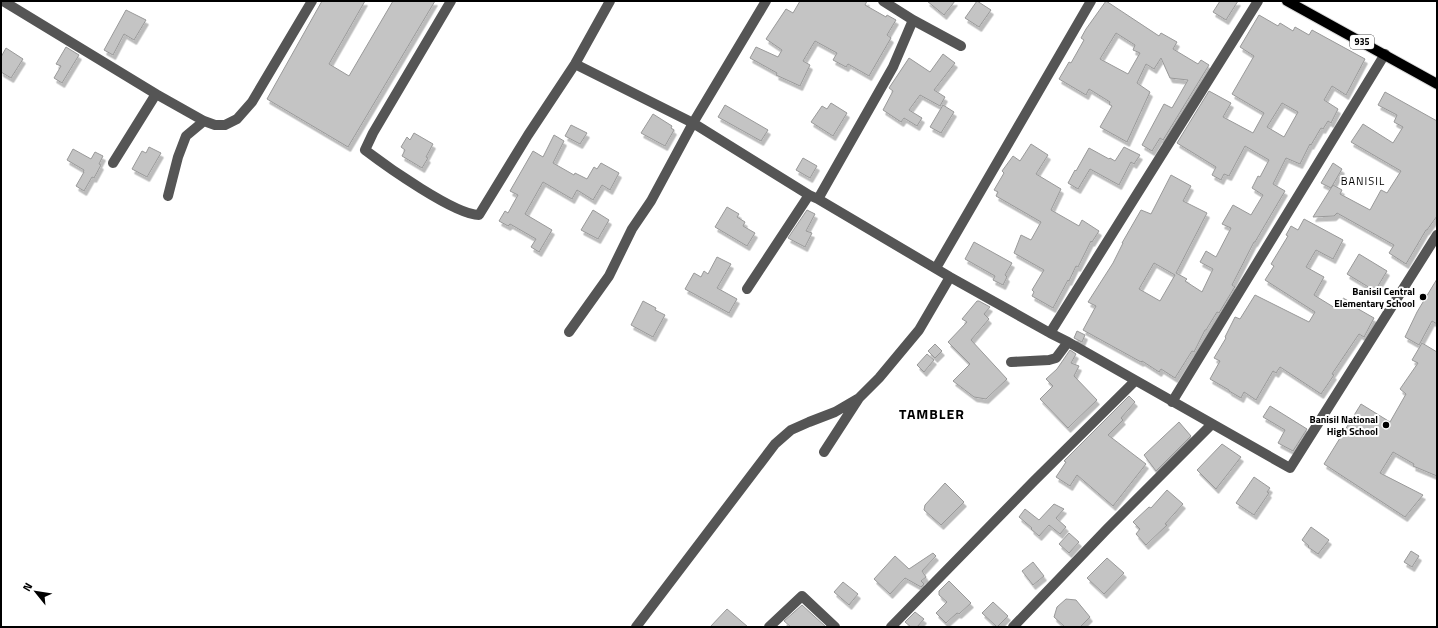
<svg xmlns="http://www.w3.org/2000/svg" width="1438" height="628" font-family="'Titillium Web',sans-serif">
<defs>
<filter id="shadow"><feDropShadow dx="2.5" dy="4.5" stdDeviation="0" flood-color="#0004"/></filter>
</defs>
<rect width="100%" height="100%" fill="#fff"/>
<path fill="#c4c4c4" stroke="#999" fill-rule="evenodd" filter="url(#shadow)" d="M322,1H365L329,64L349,76L393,1H435L348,147L267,99Z
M800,1H867L865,5L886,17L887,15L896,20L887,35L891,38L869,76L848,64L846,67L833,60L837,53L815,41L803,61L810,65L800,86L776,75L777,73L750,58L756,47L778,57L782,50L766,39L786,9L793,13Z
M927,1H955L944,15Z
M977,1L991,10L979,27L965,18Z
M1106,1L1159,36L1161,33L1177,42L1173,49L1198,64L1201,60L1209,65L1163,140L1160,138L1152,151L1142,145L1164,104L1172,108L1188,80L1170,78L1161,58L1154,69L1146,64L1137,83L1150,92L1127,142L1100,127L1112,106L1109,104L1110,102L1089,89L1086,95L1059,79L1069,62L1071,63L1084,40L1081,38L1086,29ZM1116,33L1135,45L1133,50L1140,53L1128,74L1100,59Z
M1220,1H1238L1226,20L1213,12Z
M126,10L146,20L134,40L124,34L113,55L104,50Z
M1259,15L1278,26L1280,23L1293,31L1295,27L1309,35L1312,30L1365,59L1346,95L1332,86L1324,100L1338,109L1331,123L1328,121L1323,129L1321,128L1311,145L1310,144L1300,164L1286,158L1273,184L1285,191L1255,242H1254L1232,285L1235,287L1234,288L1219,313L1217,312L1206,330H1205L1194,352L1192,351L1175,378L1161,369L1159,372L1142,361L1141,362L1083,330L1096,306L1088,302L1113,263L1123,243H1122L1141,210L1151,214L1171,175L1191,186L1183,201L1207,213L1176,273L1187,279L1185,281L1202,292L1213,269L1200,262L1206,251L1216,257L1231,228L1222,224L1233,205L1251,215L1263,195L1252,188L1258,176L1260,177L1269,160L1245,146L1229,176L1224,174L1221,180L1212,175L1216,167L1177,143L1209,91L1231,103L1223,117L1253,133L1264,113L1232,94L1254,56L1240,47ZM1282,103L1298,112L1284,137L1267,127ZM1154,263L1175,275L1160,301L1139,289Z
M66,47L79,55L62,83L54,78L61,66L56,64Z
M6,48L23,59L11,78L1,72V57Z
M943,54L955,63L934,90L945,97L940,106L920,95L909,110L922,118L917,126L904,118L901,122L883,110L893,91L889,88L909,58L930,72Z
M1385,92L1437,121V216L1427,230H1426L1406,264L1389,253L1394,245L1337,213L1334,216L1313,217L1333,185L1342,190L1340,194L1370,210L1381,190L1387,193L1401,171L1351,142L1363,124L1393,143L1403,127L1394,122L1397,115L1378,105Z
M831,103L847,113L833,136L811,122L822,106L827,109Z
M725,105L768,130L761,141L718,117Z
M943,105L954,112L941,133L930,127Z
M653,114L672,126L671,128L674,130L665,146L641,133Z
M571,125L587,133L580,144L565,136Z
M414,133L433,144L426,157L428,158L422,168L402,156L405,150L401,147L407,137L410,140Z
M554,135L564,141L553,163L574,175L575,173L587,179L594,167L597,169L601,163L619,173L610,190L602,185L593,200L577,190L572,199L543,182L525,214L552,230L539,252L531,247L536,239L510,224L508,226L499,221L505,211L508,213L518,195L510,191L533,151L543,157Z
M1031,144L1048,155L1036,174L1061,189L1051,210L1079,226L1082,220L1099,231L1092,242L1091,241L1078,267L1076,266L1069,281L1068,280L1053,308L1032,296L1034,292L1032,290L1044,270L1014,253L1021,235L1031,240L1041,222L996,196L998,192L994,190L1004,173L1002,171L1013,156L1020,161Z
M149,147L161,153L147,177L132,169L142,151L146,153Z
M1124,147L1140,155L1134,164L1131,162L1119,185L1090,169L1078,189L1068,183L1075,170L1076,171L1089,148L1109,159L1110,158L1115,161Z
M73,149L91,159L95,152L103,156L99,164L101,165L94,178L92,177L84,191L76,186L84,172H83L84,170L67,160Z
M803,158L817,166L810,178L796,170Z
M1333,163L1342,169L1331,188L1321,183Z
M727,207L739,214L737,217L745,222L743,226L755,233L747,246L715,227Z
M593,210L609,220L598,239L581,230Z
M807,210L815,214L806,231L812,233L805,247L788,238Z
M1304,219L1343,240L1333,259L1316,250L1306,267L1324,277L1314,295L1335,308L1338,302L1340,304L1343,298L1354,304L1353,306L1374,318L1364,337L1359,334L1332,374L1334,375L1321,394L1280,367L1276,373L1273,371L1256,400L1244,392L1241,398L1229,391V390L1210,379L1220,361L1214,358L1226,338L1225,337L1235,317L1240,319L1255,295L1309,322L1315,312L1265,280L1274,266L1271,264L1288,236L1286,235L1291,226L1298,230Z
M974,242L1012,263L1005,275L1007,277L1003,285L993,280L995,276L965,259Z
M1359,254L1387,271L1375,291L1347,274Z
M717,257L731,264L717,288L737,299L729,313L685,289L694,273L701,277L704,271L708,274Z
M1437,279V324L1432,321L1419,345L1405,337L1417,312Z
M643,301L656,308L655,310L665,315L653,337L631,325Z
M977,301H979L990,307L984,314L989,319L971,340L1007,379L986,399L974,397L953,381L970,364L948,342L967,322L962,319Z
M1077,331L1085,335L1082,342L1074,338Z
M1422,343L1437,352V476L1413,466L1414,464L1393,452L1380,473L1423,495L1405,517L1324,464L1361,404L1390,422L1406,394L1400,389L1418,363L1412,360Z
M935,344L942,351L935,358L928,351Z
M1070,350L1076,354L1071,363L1079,366L1074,376L1097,400L1068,428L1040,399L1053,386L1046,379L1057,369Z
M927,354L934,360L924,372L917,365Z
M1129,396L1135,402L1121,418L1123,420L1108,435L1146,464L1113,506L1077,475L1070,486L1056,477L1066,462L1064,461Z
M1270,406L1307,429L1293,451L1278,443L1285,430L1263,417Z
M1179,422L1191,436L1156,471L1144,455Z
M1222,444L1241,457L1216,489L1197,470Z
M1254,477L1270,488L1267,492L1269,493L1254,515L1236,503Z
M945,483L964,502L941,525L924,510L925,505Z
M1167,490L1183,504L1165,524L1167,525L1146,545L1136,534L1140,529L1133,522L1149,507L1151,508Z
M1054,504L1064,509L1056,518L1066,527L1060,534L1049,525L1039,536L1031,529L1032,528L1019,517L1025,509L1039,520Z
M1311,527L1329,540L1318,554L1308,547L1309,546L1302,540Z
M1069,533L1079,542L1069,553L1059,544Z
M1411,551L1419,556L1412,567L1404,562Z
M933,553L936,556L922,571L926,577L921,581L924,584L921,587L905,578L890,594L874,579L895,556L909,569Z
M1107,558L1124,573L1104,594L1087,578Z
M1033,562L1044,576L1033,585L1022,571Z
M949,581L971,603L959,614L957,613L946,623L936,613L947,602L939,595V591Z
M843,582L858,594L849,605L834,592Z
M1066,599L1076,600L1090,617L1080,627H1065L1054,617L1057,607Z
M993,602L1008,616L997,627L982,613Z
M802,605L826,627H791L784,621Z
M727,609L748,627H710Z
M915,612L924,619L917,627H911L905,622Z"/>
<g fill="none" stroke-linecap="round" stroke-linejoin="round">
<defs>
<path id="major" d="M1287,1L1437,84"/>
</defs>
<use href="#major" stroke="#dbdbdb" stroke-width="12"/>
<path stroke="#555" stroke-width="10" d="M3,1L156,94L204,121L215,125H225L237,119L252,102L312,1
M451,1L373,133L365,150C386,166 455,215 479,215L528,135L575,64L610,1
M913,20L961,46
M575,64L693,123L809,195L818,199L950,277L1050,333L1068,342L1290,468L1437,235
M113,163L156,94
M168,196L178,157L186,136L204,121
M818,199L893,67L913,20L883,1
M936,268L1091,1
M747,289L809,195
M569,332L609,276L632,229L651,201L693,123L766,1
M1050,333L1258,1
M1011,362L1049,360L1056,358L1068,342
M1172,402L1385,54
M824,452L859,398L879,378L919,330L950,277
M636,627L775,444L791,430L809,422L835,412L859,398
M769,627L802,596L835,627
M891,627L1034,481L1135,381
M1013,627L1107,529L1212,424"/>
<use href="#major" stroke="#000" stroke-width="10"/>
</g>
<g fill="#000" stroke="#fff" stroke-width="1.5">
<circle cx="1423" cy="297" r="4"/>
<circle cx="1386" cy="425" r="4"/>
</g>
<g text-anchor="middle" stroke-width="4" stroke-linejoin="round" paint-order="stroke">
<rect fill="#fff" stroke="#4c4c4c" stroke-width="1" x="1350" y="35" width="24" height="14" rx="3"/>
<g font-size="9" font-weight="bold" fill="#000">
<text x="1362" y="45">935</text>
</g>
<g font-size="10" font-weight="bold" fill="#000" stroke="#fff" text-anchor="end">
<text x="1415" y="295">Banisil Central<tspan x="1415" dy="12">Elementary School</tspan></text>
<text x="1378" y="423">Banisil National<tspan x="1378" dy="12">High School</tspan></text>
</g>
<g font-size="11" letter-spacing="1" fill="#000" stroke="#fff">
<text x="1363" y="185">BANISIL</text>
</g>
<g font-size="14" font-weight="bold" letter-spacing="1" fill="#000" stroke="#fff">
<text x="932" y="419">TAMBLER</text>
</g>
</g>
<rect width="1438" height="628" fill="none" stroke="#000000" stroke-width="4"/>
<g transform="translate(36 592) rotate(300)" stroke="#ffffff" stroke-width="3" paint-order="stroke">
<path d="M0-3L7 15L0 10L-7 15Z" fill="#000000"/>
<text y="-6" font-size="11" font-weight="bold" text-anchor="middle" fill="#000000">N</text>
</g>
</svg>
